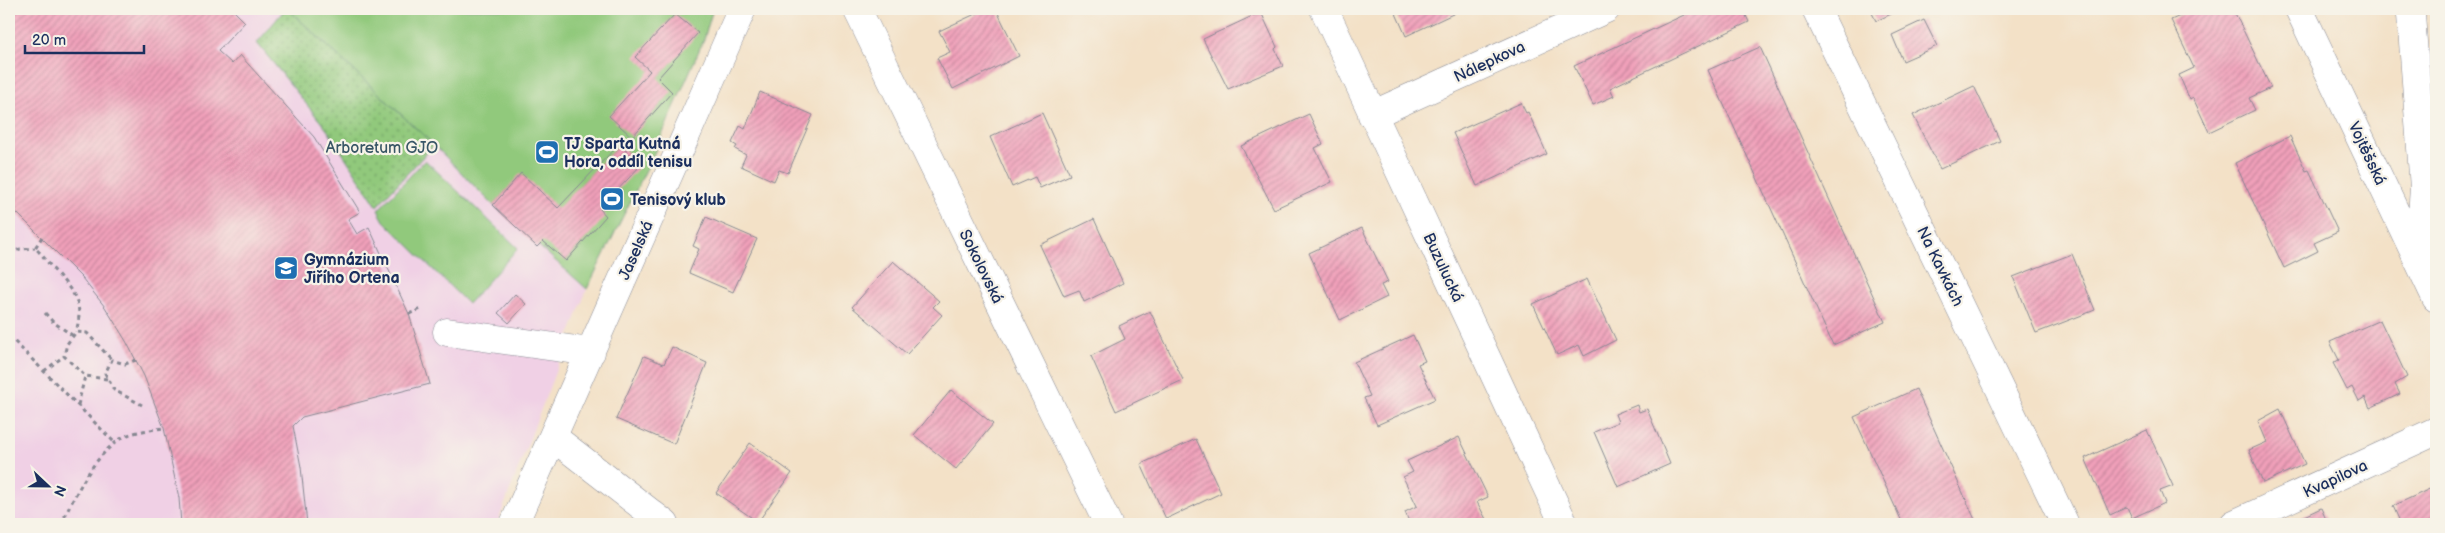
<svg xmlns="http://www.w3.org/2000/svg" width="2445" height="533" font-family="'Balsamiq Sans',sans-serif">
<defs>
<pattern id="grass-dots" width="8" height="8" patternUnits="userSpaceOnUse" patternTransform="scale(1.25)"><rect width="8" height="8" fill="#91c97c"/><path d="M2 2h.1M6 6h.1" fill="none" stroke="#76a469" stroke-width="1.8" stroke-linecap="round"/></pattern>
<pattern id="building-hatch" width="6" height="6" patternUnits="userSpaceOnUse" patternTransform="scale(1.25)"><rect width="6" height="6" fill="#f1a0ba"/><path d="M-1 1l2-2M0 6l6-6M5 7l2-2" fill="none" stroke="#c2839a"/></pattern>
</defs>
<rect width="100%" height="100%" fill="#f7f3e8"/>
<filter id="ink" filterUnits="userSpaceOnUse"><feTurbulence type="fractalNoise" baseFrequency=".02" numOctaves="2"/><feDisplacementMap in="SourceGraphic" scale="10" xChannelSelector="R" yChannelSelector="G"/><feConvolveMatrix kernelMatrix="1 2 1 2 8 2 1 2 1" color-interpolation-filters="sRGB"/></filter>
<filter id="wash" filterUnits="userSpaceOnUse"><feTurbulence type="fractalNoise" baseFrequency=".0096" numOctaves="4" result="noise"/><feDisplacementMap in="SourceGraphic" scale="20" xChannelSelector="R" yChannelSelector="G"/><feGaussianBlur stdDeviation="1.12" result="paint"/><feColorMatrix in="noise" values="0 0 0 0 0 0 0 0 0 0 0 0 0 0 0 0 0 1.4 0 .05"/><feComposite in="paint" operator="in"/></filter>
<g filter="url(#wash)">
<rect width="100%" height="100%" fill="#f3e1c7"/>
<path fill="#f0d0e5" d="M9,9H288L434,145L493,205L587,289L497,524H9Z"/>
<path fill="url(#grass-dots)" stroke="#567c6d" d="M285,9H288L434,145L377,206L328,131L257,43Z"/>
<path fill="#91c97c" stroke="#567c6d" d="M288,9H713L704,39L652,158L587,289L493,205L434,145Z
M425,160L518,248L468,304L384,221L378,210Z"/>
<g id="blocks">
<path fill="url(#building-hatch)" d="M9,9H232L245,22L218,51L232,64L240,55L314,137L360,212L348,219L357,234L369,227L409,314L430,384L302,417L293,426L301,467L307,524H181L179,498L164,428L144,376L126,341L105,307L82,278L9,205Z
M986,9H996L1019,56L953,89L937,58L950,52L939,31Z
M1394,9H1453L1455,13L1406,36Z
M1697,9H1743L1749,22L1610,88L1614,96L1593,105L1574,66Z
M1870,9H1902L1876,21Z
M1916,9H1931L1919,15Z
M2196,9H2233L2271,88L2249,98L2255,110L2209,132L2193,98L2190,100L2179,75L2194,68L2171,20Z
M1261,12L1277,47L1275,49L1283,66L1228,89L1203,39Z
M675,14L698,33L658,78L672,92L632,137L609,116L650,71L635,57Z
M1924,20L1937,46L1903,61L1892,35Z
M1760,47L1885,322L1833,345L1708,70Z
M1974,86L2000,141L1940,169L1913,115Z
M760,92L813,115L788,173L779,170L774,181L741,166L746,155L735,149L737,146L732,143L740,126L745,129Z
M1521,103L1526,113L1528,112L1547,154L1477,186L1453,133Z
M1042,113L1070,175L1040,188L1035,177L1012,187L990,137Z
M1309,114L1323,144L1315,148L1332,182L1274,209L1241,146Z
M2290,136L2306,171L2309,170L2338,232L2314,243L2318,251L2284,268L2235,163Z
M619,144L641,165L600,209L606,216L566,261L543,241L537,247L493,205L521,173L558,208Z
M706,217L757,239L733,292L689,273L699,249L693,246Z
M1094,219L1123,283L1084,302L1079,290L1064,296L1040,245Z
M1362,228L1388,282L1381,285L1387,297L1340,320L1309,253Z
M2072,254L2095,310L2036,333L2013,277Z
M893,261L939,301L933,307L942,315L907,354L852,307Z
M1587,279L1616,340L1584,356L1579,345L1557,355L1533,304Z
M515,294L526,304L509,323L498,313Z
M1150,311L1183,380L1116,411L1091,356L1125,339L1119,326Z
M2380,320L2407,377L2395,384L2400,394L2370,408L2365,397L2359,401L2352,387L2347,390L2333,363L2339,360L2330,342Z
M1413,335L1425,361L1418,364L1435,399L1377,425L1364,398L1370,396L1354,362Z
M672,347L707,363L674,444L616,419L644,356L664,364Z
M1916,389L1977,524H1903L1854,417Z
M951,390L993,424L956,469L914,435Z
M1637,405L1639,412L1647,409L1670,464L1618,487L1594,432L1618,422L1615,414Z
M2280,409L2305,464L2263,483L2249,450L2267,442L2258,421Z
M2147,430L2173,486L2160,491L2165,503L2132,518L2127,507L2110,515L2085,458Z
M1459,437L1488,497L1477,502L1487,521L1480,524H1443L1441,519L1431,524H1410L1405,512L1417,506L1403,477L1413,472L1407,461Z
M1196,439L1221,493L1166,519L1141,464Z
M750,443L792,473L758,522L716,493Z
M2436,486V524H2401L2393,506Z
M2321,508L2328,524H2305L2302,517Z"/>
</g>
</g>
<g filter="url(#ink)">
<use href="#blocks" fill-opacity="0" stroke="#878892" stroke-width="1"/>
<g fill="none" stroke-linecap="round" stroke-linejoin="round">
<defs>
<path id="minor" d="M857,9L1108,524
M1324,9L1564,524
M1816,9L2065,524
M2299,9L2436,298
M2409,9L2411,15L2424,188L2419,258
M1372,115L1606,9
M447,332L591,352
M553,437L665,524
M514,524L742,9
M2234,524L2436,431"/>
</defs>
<use href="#minor" stroke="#878892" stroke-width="29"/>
<path stroke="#878892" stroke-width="3" stroke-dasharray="4 4" stroke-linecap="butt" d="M9,213L15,211
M42,237L35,248C42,254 47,262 53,269C72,291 85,301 76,332
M10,254L20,249L35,248
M9,264L10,254
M9,274L10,275
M45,313L53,322L72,335
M409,314L421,309
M9,336L116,444
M136,360L125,364L112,360L105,373L114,390L142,405
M44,371L64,356
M107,379L85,376L64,356L67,344L76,332L87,333L112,360
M78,405L85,376
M61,524C76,494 92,457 122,438C133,431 151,430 164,428"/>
<use href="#minor" stroke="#fff" stroke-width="28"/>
</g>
</g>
<defs>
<symbol id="stadium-square" viewBox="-11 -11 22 22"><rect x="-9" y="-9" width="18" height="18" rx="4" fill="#1f6fb2" stroke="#f7f3e8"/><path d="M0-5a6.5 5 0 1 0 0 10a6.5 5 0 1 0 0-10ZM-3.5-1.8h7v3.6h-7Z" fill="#fff"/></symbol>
<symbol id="university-square" viewBox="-11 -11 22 22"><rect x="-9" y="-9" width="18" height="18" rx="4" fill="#1f6fb2" stroke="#f7f3e8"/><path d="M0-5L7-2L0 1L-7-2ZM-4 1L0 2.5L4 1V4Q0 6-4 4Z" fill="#fff"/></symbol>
</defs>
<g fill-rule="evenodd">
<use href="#stadium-square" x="533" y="138" width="28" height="28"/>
<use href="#stadium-square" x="598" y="185" width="28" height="28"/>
<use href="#university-square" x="272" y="254" width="28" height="28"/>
</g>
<g text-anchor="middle" stroke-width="4.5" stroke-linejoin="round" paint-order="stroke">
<g font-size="16" fill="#1b2f5e" stroke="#f7f3e8">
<text transform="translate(1489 61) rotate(-25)" y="6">Nálepkova</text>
<text transform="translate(2368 153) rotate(65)" y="6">Vojtěšská</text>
<text transform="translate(635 250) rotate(-66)" y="6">Jaselská</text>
<text transform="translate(982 266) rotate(64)" y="6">Sokolovská</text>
<text transform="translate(1941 266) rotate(64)" y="6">Na Kavkách</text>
<text transform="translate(1444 267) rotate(65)" y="6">Buzulucká</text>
<text transform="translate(2335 478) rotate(-25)" y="6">Kvapilova</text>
</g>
<g font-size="16" font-weight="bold" fill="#1b2f5e" stroke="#f7f3e8" text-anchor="start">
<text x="564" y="149">TJ Sparta Kutná<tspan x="564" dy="18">Hora, oddíl tenisu</tspan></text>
<text x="630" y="205">Tenisový klub</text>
<text x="304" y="265">Gymnázium<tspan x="304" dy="18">Jiřího Ortena</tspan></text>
</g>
<g font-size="16" fill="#385666" stroke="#f7f3e8">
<text x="382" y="153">Arboretum GJO</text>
</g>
</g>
<rect width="2445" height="533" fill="none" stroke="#f7f3e8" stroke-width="30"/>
<g transform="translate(48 486) rotate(112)" stroke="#f7f3e8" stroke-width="4" paint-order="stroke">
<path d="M0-4L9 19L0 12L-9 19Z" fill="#1b2f5e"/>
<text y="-8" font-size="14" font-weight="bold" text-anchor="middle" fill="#1b2f5e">N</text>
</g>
<path d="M25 45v8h119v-8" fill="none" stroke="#1b2f5e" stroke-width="2.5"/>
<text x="32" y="45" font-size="15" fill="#1b2f5e" stroke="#f7f3e8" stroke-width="4" paint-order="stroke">20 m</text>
</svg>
